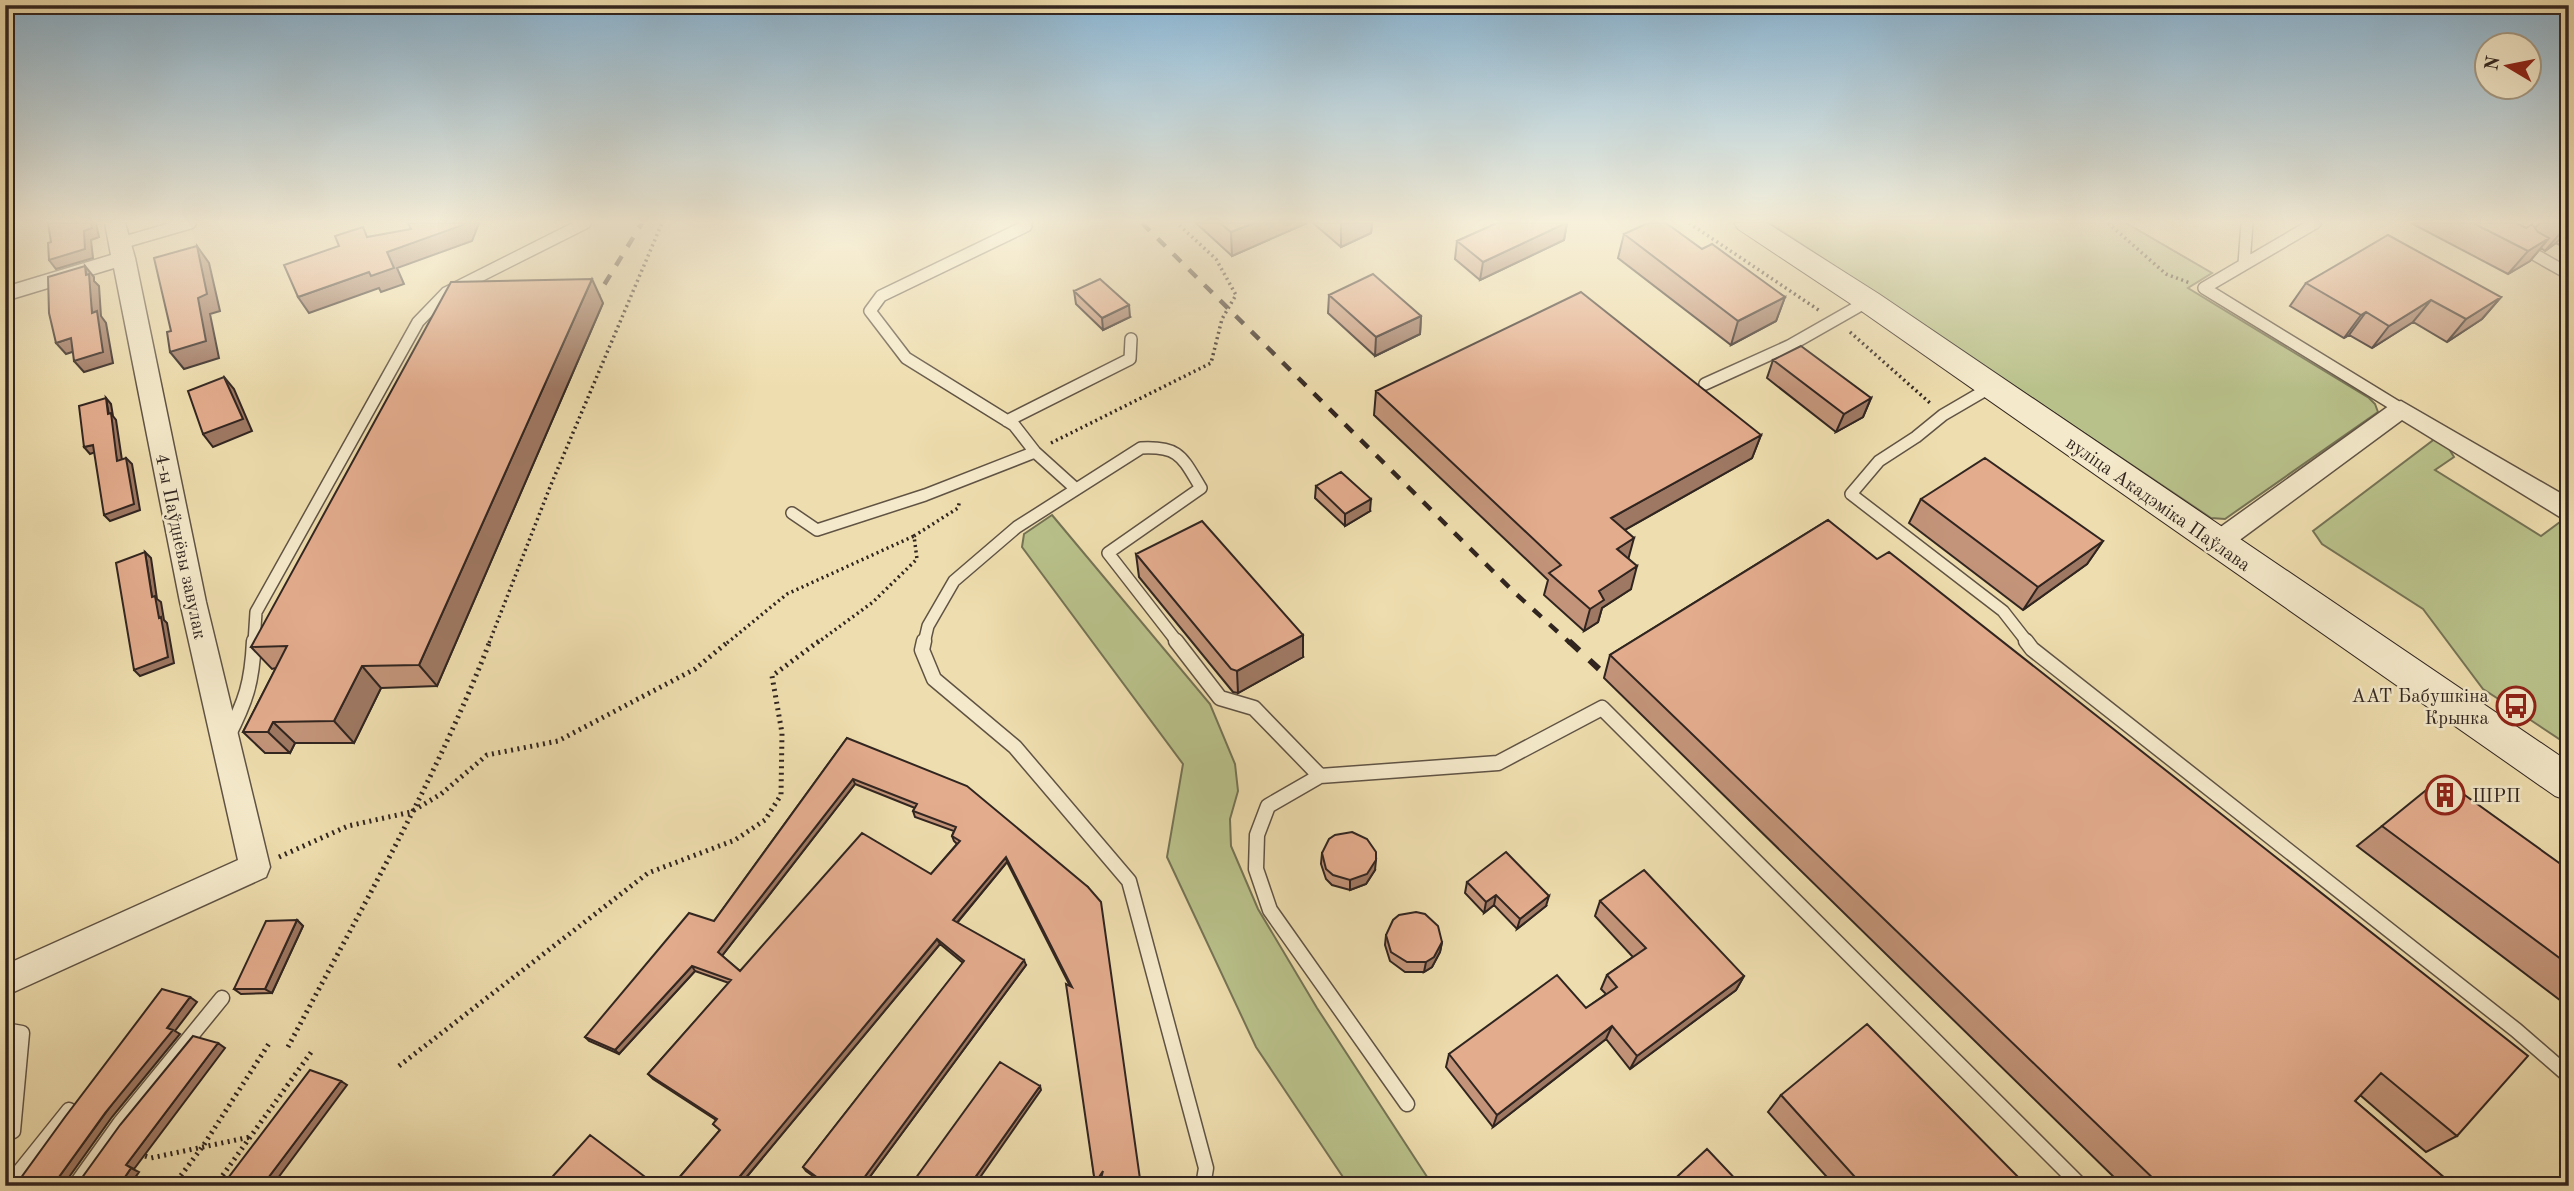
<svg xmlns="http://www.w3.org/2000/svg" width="2574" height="1191" font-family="'Old Standard TT',serif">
<rect width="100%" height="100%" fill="#eeddae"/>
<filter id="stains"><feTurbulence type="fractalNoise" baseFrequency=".00286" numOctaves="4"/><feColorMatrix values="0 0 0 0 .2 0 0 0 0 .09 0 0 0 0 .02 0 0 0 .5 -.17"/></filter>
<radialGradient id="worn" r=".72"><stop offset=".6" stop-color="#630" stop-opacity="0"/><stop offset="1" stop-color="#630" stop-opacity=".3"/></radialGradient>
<path fill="#b9c18a" stroke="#757355" stroke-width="2" d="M1770,223H2126L2212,273L2188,288L2369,398L2375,404L2378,412L2225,519L2211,518Z
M2436,438L2446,444L2454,457L2435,470L2541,536L2560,522H2569V750L2565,743L2529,719L2533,712L2506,694L2500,700L2483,689L2423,609L2322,544L2313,531Z
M1052,515L1210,704L1235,764L1238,791L1230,819L1231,846L1258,909L1317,1008L1433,1186H1349L1256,1047L1167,857L1183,764L1022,547L1024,534Z"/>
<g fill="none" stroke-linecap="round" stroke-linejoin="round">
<defs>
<path id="lane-far1" d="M2315,223L2204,288L2401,409
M2517,223L2514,232L2523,248L2569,274
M1026,226L881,296L870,311L906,358L1014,425L1035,452L1076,489
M121,243L190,223
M2244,264L2247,223
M1705,384L1789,346L1868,301
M1991,387L1943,415L1916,437L1879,461L1851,494L2003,611L2028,643
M1007,421L1130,359L1131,339
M792,513L817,530L925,495L1035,452
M254,643L256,612L418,322L446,293L585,223
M924,643L928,626L954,581L1017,527L1141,448C1180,446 1182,457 1201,488L1108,553L1178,643"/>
<path id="lane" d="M924,641L922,650L934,679L1015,747L1129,881L1206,1168L1203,1186
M1176,641L1220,698L1254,708L1320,776L1268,806L1257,835L1256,869L1270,910L1407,1104
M2026,641L2032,649L2516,1030L2569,1076
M227,738C246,701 252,683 254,641
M1320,776L1498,763L1602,708L2081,1186
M5,1030L22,1033L13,1131L5,1135
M8,1186L69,1110
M75,1186L120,1123L222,998"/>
<path id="street" d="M105,223H125L135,258L206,602L270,867L266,877L5,996V965L238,860L180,602L114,268L5,301V287L111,255Z
M2401,401L2569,498V519L2560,517L2402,420L2226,550L2217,553L2208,550L2204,543L2208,536L2393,403Z"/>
<path id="secondary" d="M1734,223H1767L1879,294L2569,762V801L2555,796L1857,308L1738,229Z"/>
</defs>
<use href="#lane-far1" stroke="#605344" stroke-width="14"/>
<use href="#lane" stroke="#605344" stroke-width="17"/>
<use href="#street" stroke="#605344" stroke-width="3"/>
<use href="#secondary" stroke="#312520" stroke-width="2"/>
<path stroke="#312520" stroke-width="3.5" stroke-dasharray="2 3.5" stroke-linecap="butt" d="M1689,223L1820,311
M2108,223L2166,274L2190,283
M1850,332L1930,403
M1051,443L1211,363L1222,319L1236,295L1216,259L1177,223
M489,643L550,487L662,223
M727,643L787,594L914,536
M817,643L873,602L917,559L914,536L958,508L960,500"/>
<path stroke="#312520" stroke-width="5" stroke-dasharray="2 4.5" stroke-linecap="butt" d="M279,857L348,826L411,812L441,794L487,755L558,741L695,669L729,641
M288,1047C358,914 435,782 490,641
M399,1066L648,873L735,840L765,820L781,795L782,733L772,676L819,641
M139,1154L151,1158L250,1137
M173,1186L203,1146L270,1042
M215,1186L312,1051"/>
<use href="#lane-far1" stroke="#f4e9ca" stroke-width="11"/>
<use href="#lane" stroke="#f4e9ca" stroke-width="14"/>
<use href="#street" fill="#f4e9ca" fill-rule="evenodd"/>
<use href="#secondary" fill="#f4e9ca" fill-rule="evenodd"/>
<path stroke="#312520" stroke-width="4.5" stroke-dasharray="11 11" stroke-linecap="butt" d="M1142,223L1514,592L1570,643
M593,303L642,223"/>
<path stroke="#312520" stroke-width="6" stroke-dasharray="14 14" stroke-linecap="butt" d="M1569,641L1599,669"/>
</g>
<path fill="#c39479" stroke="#312520" stroke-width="2" fill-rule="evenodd" d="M1196,223H1307L1232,256Z
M1313,223H1372L1371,233L1341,247Z
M1497,223H1567L1564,240L1480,280L1455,259L1457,241Z
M2411,223H2516L2526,228H2535L2540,223H2569V250L2556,243L2545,251L2541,248L2530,261L2508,274Z
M1624,234L1702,249L1785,297L1776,321L1731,345L1618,258Z
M2306,283L2501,297L2482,319L2447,342L2413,322L2372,348L2349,335L2344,338L2290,306Z
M1074,291L1130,317L1103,330L1076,304Z
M1329,295L1421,316L1420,334L1375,356L1328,313Z
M603,303L437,686L381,688L354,743H295L290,753H265L243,732L276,668L272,669L251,647Z
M1773,360L1871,398L1863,417L1836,432L1767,378Z
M1376,391L1761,435L1752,458L1625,530L1631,589L1602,608L1598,622L1584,631L1544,595L1548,580L1374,415Z
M1316,486L1370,511L1345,526L1315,498Z
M1921,499L2103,541L2087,564L2023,610L1909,523Z
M1828,520L2457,1136L2426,1152L2360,1095L2355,1101L2454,1186H2123L1604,678L1610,655Z
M1136,554L1303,657L1238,693L1233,692L1139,577Z
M847,738L1088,887L1100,1181L1097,1186H1095V1183L1070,986L1007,862L957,923L1026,965L863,1186H827L806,1171L803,1167L963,963L940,944L740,1185L672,1186L720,1130L713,1124L716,1120L653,1079L648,1074L729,983L695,971L619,1054L589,1041L585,1037L714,921ZM855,784L915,808L913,811L915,817L954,831L952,836L954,841L957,844L931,874L740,971L722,956Z
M2382,826L2569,870V1007L2357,846Z
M1322,853L1375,870L1366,884L1350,890L1332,885L1326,879L1321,864Z
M1467,882L1546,906L1517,929L1494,905L1484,913L1465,893Z
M1600,901L1744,976L1736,990L1630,1069L1606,1039L1493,1127L1446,1067L1449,1054L1586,1008L1606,994L1601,989L1607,975L1633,957L1595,916Z
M297,920L303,926L272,993L241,994L234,989Z
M1386,935L1442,942L1440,952L1432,967L1424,972H1405L1390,961L1385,945Z
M1781,1095L2027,1186H1835L1768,1112Z"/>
<path fill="#9f7863" stroke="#312520" stroke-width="2" d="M91,223H96L99,237L91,240L93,258L56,269L49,260L84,231Z
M464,223H479L472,241L397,268L404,284L381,292L379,288L309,313L298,297L369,272L387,252Z
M1254,223H1307L1232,256L1231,232Z
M1341,223H1372L1371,233L1341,247Z
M1566,223H1567L1564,240L1480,280L1483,262Z
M2569,223V229L2556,243L2545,251Z
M2549,238L2530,261L2508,274L2528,251Z
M197,246L209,263L220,311L210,314L219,358L184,369L170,352L198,298Z
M85,266L94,277V281L99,286L101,316L106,323L113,363L84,372L74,361L92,313L86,275Z
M592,279L603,303L437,686L419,665Z
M1785,297L1776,321L1731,345L1738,321Z
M2501,297L2482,319L2447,342L2466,319Z
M2431,300L2413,322L2372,348L2389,326Z
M1129,305L1130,317L1103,330L1102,318Z
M2366,312L2349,335L2344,338L2361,315Z
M1421,316L1420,334L1375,356L1376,337Z
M71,338L81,349L66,354L56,343Z
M224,377L234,389L252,431L213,447L203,434Z
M106,398L111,404L113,416L116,420L123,467L117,461Z
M1871,398L1863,417L1836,432L1844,414Z
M1761,435L1752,458L1605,541L1611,518Z
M93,445L98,451L90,454L84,447Z
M126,458L132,464L140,510L110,521L104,515Z
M1371,499L1370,511L1345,526V514Z
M1634,538L1628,560L1617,549Z
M2103,541L2087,564L2023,610L2038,587Z
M145,552L151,558L157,599L161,602L164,620L167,623L174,663L140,676L134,670L159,618L152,597Z
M1637,566L1631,589L1602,608L1598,622L1584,631L1590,609L1599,591Z
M1303,635V657L1238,693L1237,671Z
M362,666L381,688L354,743L334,721Z
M273,722L295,743L290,753L268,732Z
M853,779L855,784L721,957L718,952Z
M1006,857L1007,862L955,925L953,920Z
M1376,860L1375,870L1366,884L1350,890V880Z
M1496,895L1494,905L1484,913L1486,902Z
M1549,896L1546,906L1517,929L1520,919Z
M297,920L303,926L272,993L265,989Z
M937,939L940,944L739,1186L735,1182Z
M1442,942L1440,952L1432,967L1424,972L1426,962Z
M1024,960L1026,965L863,1186H858Z
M692,966L695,971L619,1054L615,1050Z
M1744,976L1736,990L1630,1069L1637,1056Z
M190,997L197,1002L175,1031L180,1034L112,1117L67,1180L65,1186H59L57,1182L59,1177Z
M1612,1026L1606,1039L1493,1127L1497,1115Z
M218,1043L225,1048L134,1169L126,1165Z
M341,1081L347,1085L272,1186H262Z
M1040,1086L1041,1090L974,1186H969Z
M131,1168L139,1172L129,1186H119Z
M1103,1171L1104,1175L1097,1186H1095V1183Z"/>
<path fill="#e3ac8d" stroke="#312520" stroke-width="2" fill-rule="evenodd" d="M48,223H91L92,228L84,231L85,249L49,260L48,243L51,242Z
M408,223H464L463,225L387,252L394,268L371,276L369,272L298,297L284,265L339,246L335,236L363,227L367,237L411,229Z
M1220,223H1254L1231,232Z
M1497,223H1566L1483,262L1457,241Z
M1648,223H1666L1702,249L1712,244L1785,297L1738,321L1624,234Z
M2473,223H2516L2526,228L2532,224L2538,232L2549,238L2528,251Z
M2388,235L2501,297L2466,319L2431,300L2389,326L2366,312L2361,315L2306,283Z
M197,246L207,294L198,298L206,341L170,352L167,332L171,331L154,258Z
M85,266L86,275L89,274L92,313L97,311L103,352L74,361L71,338L56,343L49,313L48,277Z
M1373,274L1421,316L1376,337L1329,295Z
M592,279L419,665L362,666L334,721L273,722L268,732H243L287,646L251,647L451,282Z
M1100,279L1129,305L1102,318L1074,291Z
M1581,292L1761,435L1611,518L1634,538L1617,549L1637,566L1599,591L1604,600L1590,609L1549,573L1561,565L1376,391Z
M1801,346L1871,398L1844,414L1773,360Z
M224,377L243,419L203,434L188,391Z
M106,398L108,414L111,413L117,461L126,458L134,504L104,515L93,445L84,447L79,406Z
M1985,458L2103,541L2038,587L1921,499Z
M1341,472L1371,499L1345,514L1316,486Z
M1828,520L1877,559L1889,552L2528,1056L2457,1136L2381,1073L2355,1101L2454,1186H2237L2233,1182L2229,1186H2161L1610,655Z
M1202,521L1303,635L1237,671L1231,669L1136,554Z
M145,552L152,597L155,596L159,618L161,617L168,657L134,670L116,563Z
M847,738L967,786L1088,887L1101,902L1141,1186H1099L1103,1171L1095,1183L1066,984L1072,987L1006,857L953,920L1024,960L858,1186H829L803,1167L964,961L937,939L735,1182L741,1186H672L720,1130L713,1124L717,1119L648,1074L731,980L692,966L615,1050L585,1037L689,913L714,921ZM853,779L917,804L913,811L956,827L952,836L960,841L931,874L862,833L740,971L718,952Z
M2441,778L2569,870V965L2382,826Z
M1352,832L1367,839L1376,852V860L1367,874L1350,880L1333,875L1326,869L1322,853L1329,839L1335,835Z
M1506,852L1549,896L1520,919L1496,895L1486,902L1467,882Z
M1644,870L1744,976L1637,1056L1612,1026L1497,1115L1449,1054L1557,975L1586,1008L1617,987L1607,975L1646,948L1600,901Z
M1416,912L1425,914L1438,926L1442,942L1434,957L1426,962H1407L1391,952L1386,935L1393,920L1399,915Z
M297,920L265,989H234L266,921Z
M162,989L190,997L167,1028L173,1030L105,1113L59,1177L57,1182L59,1186H15L65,1117Z
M1867,1024L2027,1186H1863L1781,1095Z
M193,1036L218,1043L126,1165L131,1168L119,1186H76L120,1125Z
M1000,1062L1040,1086L969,1186H910Z
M310,1070L341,1081L262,1186H222Z
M590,1135L657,1186H544Z
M1707,1149L1742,1186H1667Z"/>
<linearGradient id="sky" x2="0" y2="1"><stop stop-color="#8bb6d4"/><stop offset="0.57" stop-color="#f7f0db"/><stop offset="1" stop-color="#f7f0db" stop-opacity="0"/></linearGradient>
<rect width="2574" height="389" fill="url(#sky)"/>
<defs>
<symbol id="bus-ring" viewBox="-11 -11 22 22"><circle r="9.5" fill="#f4e9ca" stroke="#8f2418" stroke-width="1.5"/><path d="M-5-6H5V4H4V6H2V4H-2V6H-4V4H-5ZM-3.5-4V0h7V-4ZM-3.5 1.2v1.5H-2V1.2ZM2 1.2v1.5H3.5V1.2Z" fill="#8f2418"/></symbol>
<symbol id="building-ring" viewBox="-11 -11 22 22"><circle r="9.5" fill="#f4e9ca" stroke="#8f2418" stroke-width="1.5"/><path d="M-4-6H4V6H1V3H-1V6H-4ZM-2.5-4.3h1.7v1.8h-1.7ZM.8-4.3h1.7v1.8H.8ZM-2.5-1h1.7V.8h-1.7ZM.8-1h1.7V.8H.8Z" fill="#8f2418"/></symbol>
</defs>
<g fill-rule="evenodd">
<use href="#bus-ring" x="2494" y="684" width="44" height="44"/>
<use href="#building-ring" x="2423" y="773" width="44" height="44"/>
</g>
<g text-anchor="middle" stroke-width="5" stroke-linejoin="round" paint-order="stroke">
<g font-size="19" fill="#312520" stroke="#f4e9ca">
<text transform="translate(2159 503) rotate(35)" y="7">вуліца Акадэміка Паўлава</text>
<text transform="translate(182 546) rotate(78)" y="7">4-ы Паўднёвы завулак</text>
</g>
<g font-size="19" fill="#312520" stroke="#f4e9ca" text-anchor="end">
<text x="2489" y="702">ААТ Бабушкіна<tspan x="2489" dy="22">Крынка</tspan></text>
<text x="2472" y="802" text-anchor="start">ШРП</text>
</g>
</g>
<rect width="2574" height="1191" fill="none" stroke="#eeddae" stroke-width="28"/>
<rect x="7" y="7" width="2560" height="1177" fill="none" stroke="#312520" stroke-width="3.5"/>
<rect x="14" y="14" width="2546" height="1163" fill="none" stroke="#312520" stroke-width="2"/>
<g transform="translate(2508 66) rotate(280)"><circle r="33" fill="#f4e9ca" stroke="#a69b86" stroke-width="2"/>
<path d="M0-5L12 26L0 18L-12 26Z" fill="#8f2418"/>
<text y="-10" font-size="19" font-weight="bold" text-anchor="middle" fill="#312520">N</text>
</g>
<rect width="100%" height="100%" filter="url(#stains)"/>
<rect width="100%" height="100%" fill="url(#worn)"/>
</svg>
